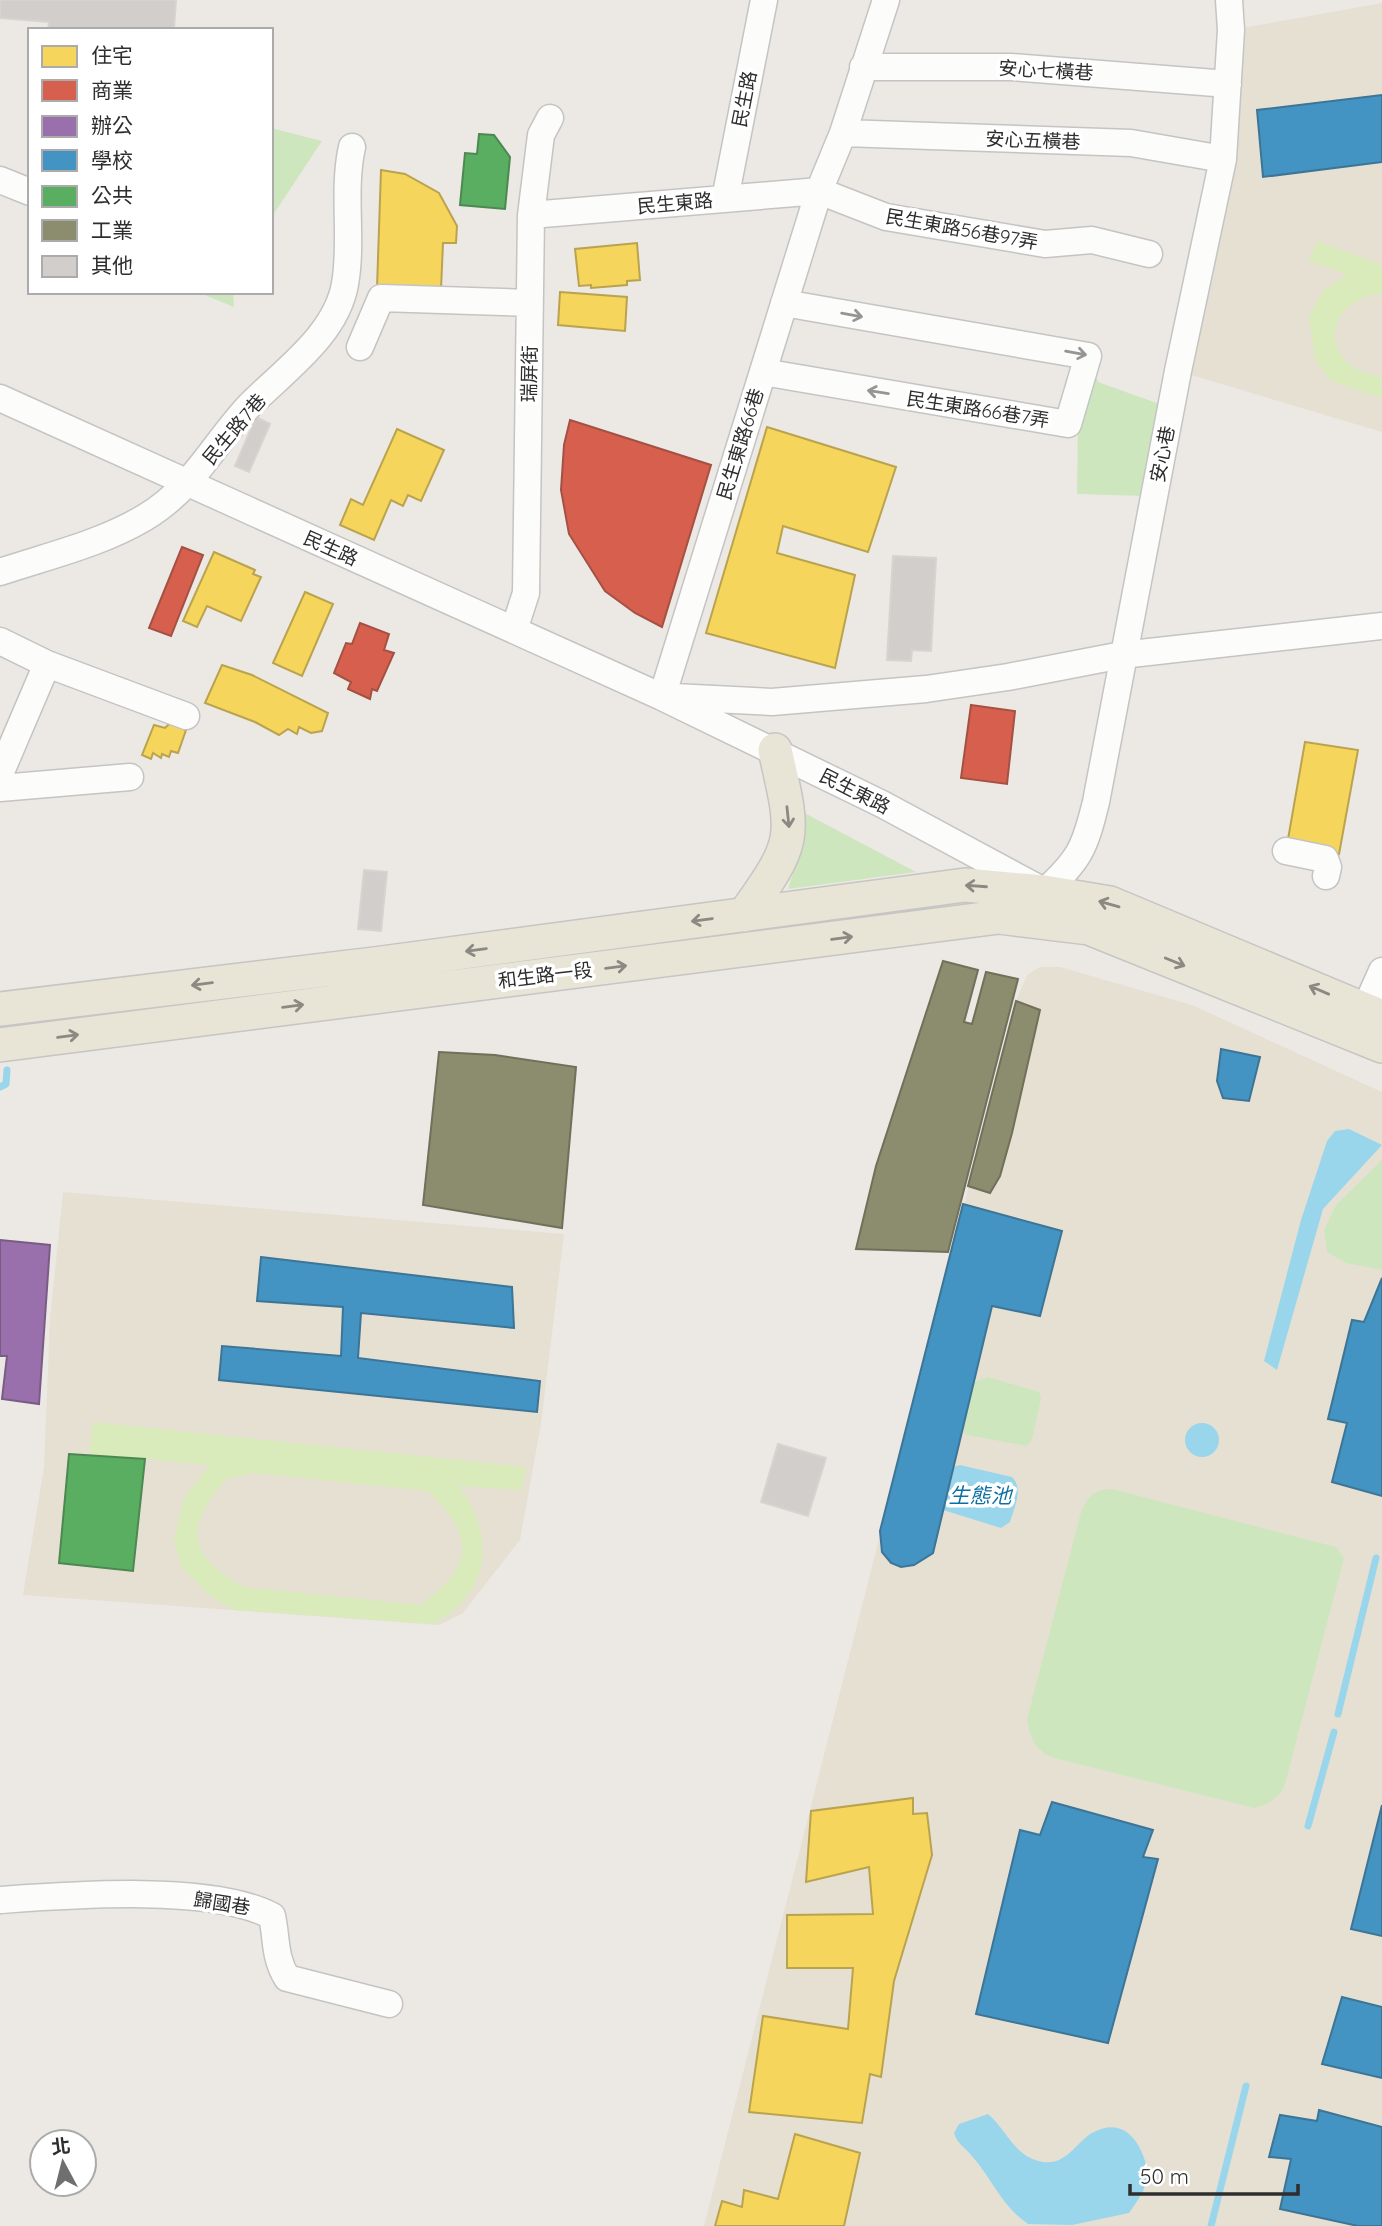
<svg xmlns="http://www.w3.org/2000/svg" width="1382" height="2226" font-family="Quicksand,'Noto Sans TC',sans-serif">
<rect width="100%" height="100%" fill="#ece8e4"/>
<path fill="#e6e0d3" d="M1382,3V432L1178,371L1231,30Z
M1040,967H1060L1192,1005L1382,1092V2226H704L1016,1001L1027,975Z
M63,1192L564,1234L541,1424L520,1540L463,1613L439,1625L23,1595L44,1467L50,1320Z"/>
<path fill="#cee6be" d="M271,128L322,141L271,218Z
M197,292H233L234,307Z
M1094,369L1098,382L1162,405L1145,496L1077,494L1078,424Z
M795,808L916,872L788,889L799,854Z
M1382,1160V1270L1346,1263L1327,1252L1324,1230L1336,1205Z
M988,1377L1039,1392L1041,1398L1032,1440L1027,1446L967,1435L962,1431L974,1382Z
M1112,1489L1336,1547L1344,1558L1284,1788C1276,1800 1268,1805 1254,1808L1054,1758C1036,1751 1030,1739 1027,1719L1081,1512C1089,1495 1093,1490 1112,1489Z"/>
<path fill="#d9eabb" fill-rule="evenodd" d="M1317,241L1382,265V295C1375,293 1373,295 1366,297C1334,308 1323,343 1351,366C1359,372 1372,374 1382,378V398L1331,381L1315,360L1309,316L1323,291L1347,274L1309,261Z
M93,1422L526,1467L522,1490L459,1486C497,1536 490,1594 433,1624L235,1610L210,1596L181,1566L174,1539L184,1497L210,1465L89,1454ZM253,1473L428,1491C477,1540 473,1564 421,1605L244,1587C186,1554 185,1528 226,1479Z"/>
<path fill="#99d6ec" d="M1349,1129L1382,1145L1323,1209L1277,1370L1264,1361L1301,1220L1327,1141L1335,1131Z
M1185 1440a17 17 0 1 1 34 0a17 17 0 1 1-34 0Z
M960,1465L1012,1477C1024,1489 1014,1508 1010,1522L1001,1528L943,1510L953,1467Z
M988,2114C1008,2131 1014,2157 1043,2162C1067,2165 1075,2143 1092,2133C1123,2115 1142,2142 1147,2169C1149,2187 1138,2200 1129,2213L1072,2225L1028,2224C1001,2206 992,2178 971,2155C964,2146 958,2145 954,2133L959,2124Z"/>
<path fill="#f6d55c" stroke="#baa34e" stroke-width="2" d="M381,170L405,174L439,193L457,226L456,243H443L441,289L377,288Z
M637,243L640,280L627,281V285L591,288V285L579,286L575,249Z
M560,292L627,297L625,331L558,325Z
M767,427L896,467L868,552L783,526L777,553L855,575L835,668L706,633Z
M397,429L444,450L421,501L408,495L403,506L391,500L374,540L340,525L351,499L363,505Z
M214,552L255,570L253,574L261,577L241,621L207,606L197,627L183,621Z
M305,592L333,604L302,676L273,663Z
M222,665L252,675L328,713L322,731L311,733L299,727L297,734L288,729L279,735L255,722L205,703Z
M170,723L186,730L178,753L171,751L169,757L162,754L161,758L153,753L151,759L142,755L154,725L165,728Z
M1305,742L1358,750L1339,854L1287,845Z
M913,1798V1814L927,1813L932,1855L894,1981L881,2077L870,2074L862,2123L749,2112L763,2016L848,2029L853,1968H787V1915L873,1914L869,1867L806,1882L811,1811Z
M795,2134L860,2153L844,2226H715L722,2201L742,2207L744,2190L778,2199Z"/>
<path fill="#d6604d" stroke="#a45144" stroke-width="2" d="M570,420L711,465L662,627L635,613L605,591L569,534L561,490L564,445Z
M182,547L203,555L171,636L149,628Z
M360,623L389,634L384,650L394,653L377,691L372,689L370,699L348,689L351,682L334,673L346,643L352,644Z
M971,705L1015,711L1007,784L961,778Z"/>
<path fill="#9970ab" stroke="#795c86" stroke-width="2" d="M0,1240L50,1245L39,1404L2,1399L7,1356H0Z"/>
<path fill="#4393c3" stroke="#3d7596" stroke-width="2" d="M1382,95V162L1263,177L1257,110Z
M1221,1049L1260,1057L1249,1101L1223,1098L1217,1081Z
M963,1204L1062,1231L1040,1316L992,1306L933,1553L914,1565L901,1567L891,1563L882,1552L880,1531Z
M261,1257L512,1287L514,1328L361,1313L358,1358L540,1381L537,1412L219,1380L222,1346L341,1356L343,1307L257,1301Z
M1382,1278V1496L1332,1482L1347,1423L1328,1419L1352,1320L1364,1322Z
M1052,1802L1153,1830L1143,1857L1158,1859L1108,2043L976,2014L1020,1830L1040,1835Z
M1382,1805V1936L1351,1929Z
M1342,1997L1382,2007V2078L1322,2064Z
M1319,2110L1382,2127V2226H1358L1280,2209L1291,2159L1269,2157L1280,2115L1317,2121Z"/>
<path fill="#5aae61" stroke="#4d8852" stroke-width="2" d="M479,134L494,135L510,157L505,209L460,205L465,153L477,154Z
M69,1454L145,1459L133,1571L59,1563Z"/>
<path fill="#8c8c6e" stroke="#70705b" stroke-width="2" d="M943,961L978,970L964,1022L972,1024L986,972L1018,979L948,1252L856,1249L876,1166Z
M1016,1001L1040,1010L1012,1133L1000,1176L990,1193L968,1186Z
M439,1052L495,1055L576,1067L562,1228L423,1205Z"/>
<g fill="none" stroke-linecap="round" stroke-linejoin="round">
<path stroke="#99d6ec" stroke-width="7" d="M0,1087L6,1084L7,1070
M1338,1714L1376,1558
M1308,1826L1334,1732
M1211,2226L1246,2086"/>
</g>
<path fill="#d1cecb" stroke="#d7d4d0" stroke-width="2" d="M0,0H176L174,28L186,30H48L49,22L0,18Z
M256,417L270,424L249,472L235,466Z
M893,556L936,558L931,651L912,650L911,661L887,660Z
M364,870L387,872L381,931L358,929Z
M778,1444L826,1458L808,1516L761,1502Z"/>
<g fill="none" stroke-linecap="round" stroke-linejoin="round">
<defs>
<path id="minor" d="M863,67H1011L1228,84
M843,133L1131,143L1223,159
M0,180L30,192
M725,199L764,0
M531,215L819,191L886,217L1045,244L1092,240L1149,254
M360,347L381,298L529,303
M763,372L1068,424L1088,356L784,303
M0,398L662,697L882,804L1038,888
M0,572C48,556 100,544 144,518C193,489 212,446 248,407C282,372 336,336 345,284C353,239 342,192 352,147
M514,630L526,593L531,215L541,135L550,118
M0,641L47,664L186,716
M662,697L819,191L843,133L886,0
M674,697L772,702L926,689L1008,677L1122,655L1382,626
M0,774L47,664
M0,788L130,777
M1286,851L1325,859L1328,867L1326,876
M1044,892C1080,860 1085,847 1096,802L1178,371L1223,159L1231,30L1229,0
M1354,1025L1365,1009L1382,971
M0,1900C70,1895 212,1884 272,1916C277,1939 274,1957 287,1978L389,2004"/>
<path id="major" d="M744,915C798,840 795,838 775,750
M0,1009L374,964L965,885L1044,892L1110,903L1382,1017
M0,1045L999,917L1089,928L1382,1046"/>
</defs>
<use href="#minor" stroke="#c5c4c5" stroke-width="29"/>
<use href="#major" stroke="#c6c5c4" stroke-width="36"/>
<use href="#minor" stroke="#fcfcfb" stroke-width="26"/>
<use href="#major" stroke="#e8e4d6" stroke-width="33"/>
</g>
<defs><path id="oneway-shaft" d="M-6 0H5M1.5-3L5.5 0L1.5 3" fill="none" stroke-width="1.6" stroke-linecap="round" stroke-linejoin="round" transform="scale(1.75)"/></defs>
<g stroke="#959594">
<use href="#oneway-shaft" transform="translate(852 315) rotate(10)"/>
<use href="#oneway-shaft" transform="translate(1076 353) rotate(10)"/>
<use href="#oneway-shaft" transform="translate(878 392) rotate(-171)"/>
</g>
<g stroke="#8b8982">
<use href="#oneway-shaft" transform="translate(788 817) rotate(84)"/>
<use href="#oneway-shaft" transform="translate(976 886) rotate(-176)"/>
<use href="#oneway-shaft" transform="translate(1109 904) rotate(-164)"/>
<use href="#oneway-shaft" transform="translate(702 920) rotate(172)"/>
<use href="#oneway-shaft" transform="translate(842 938) rotate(-8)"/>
<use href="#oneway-shaft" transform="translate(476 950) rotate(172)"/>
<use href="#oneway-shaft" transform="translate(1175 962) rotate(22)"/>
<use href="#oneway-shaft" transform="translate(616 967) rotate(-7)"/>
<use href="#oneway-shaft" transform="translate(202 984) rotate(173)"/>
<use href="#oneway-shaft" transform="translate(1319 990) rotate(-157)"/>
<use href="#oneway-shaft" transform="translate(293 1006) rotate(-7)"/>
<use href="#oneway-shaft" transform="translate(68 1036) rotate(-8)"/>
</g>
<g text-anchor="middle" stroke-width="7" stroke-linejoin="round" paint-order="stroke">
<g font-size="19" fill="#2e2e2e" stroke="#fff">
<text transform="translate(1046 70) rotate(3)" y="7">安心七橫巷</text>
<text transform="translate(744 99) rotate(-79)" y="7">民生路</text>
<text transform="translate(1033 140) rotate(2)" y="7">安心五橫巷</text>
<text transform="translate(675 203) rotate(-5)" y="7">民生東路</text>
<text transform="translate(962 229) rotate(10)" y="7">民生東路56巷97弄</text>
<text transform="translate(529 374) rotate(-89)" y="7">瑞屏街</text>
<text transform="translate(978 409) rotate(9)" y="7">民生東路66巷7弄</text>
<text transform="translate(234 429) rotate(-50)" y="7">民生路7巷</text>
<text transform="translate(740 444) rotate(-73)" y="7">民生東路66巷</text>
<text transform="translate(1162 454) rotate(-79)" y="7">安心巷</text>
<text transform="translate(331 548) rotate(24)" y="7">民生路</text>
<text transform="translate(855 791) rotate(27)" y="7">民生東路</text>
<text transform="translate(545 975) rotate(-7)" y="7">和生路一段</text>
<text transform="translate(222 1903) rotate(9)" y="7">歸國巷</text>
</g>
<g font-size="21" font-style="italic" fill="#0d6fa3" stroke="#fff">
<text x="980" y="1503">生態池</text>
</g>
</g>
<rect x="28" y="28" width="245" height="266" fill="#ffffff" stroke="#ababab" stroke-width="2"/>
<rect x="42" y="46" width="35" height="21" fill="#f6d55c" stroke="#ababab" stroke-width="2"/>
<text x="91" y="63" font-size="21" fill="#2e2e2e">住宅</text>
<rect x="42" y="80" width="35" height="21" fill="#d6604d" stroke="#ababab" stroke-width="2"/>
<text x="91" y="98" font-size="21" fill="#2e2e2e">商業</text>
<rect x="42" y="116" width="35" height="21" fill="#9970ab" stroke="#ababab" stroke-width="2"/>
<text x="91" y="133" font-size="21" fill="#2e2e2e">辦公</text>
<rect x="42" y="150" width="35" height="21" fill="#4393c3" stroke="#ababab" stroke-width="2"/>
<text x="91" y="168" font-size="21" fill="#2e2e2e">學校</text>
<rect x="42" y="186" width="35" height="21" fill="#5aae61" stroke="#ababab" stroke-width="2"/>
<text x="91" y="203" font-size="21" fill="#2e2e2e">公共</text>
<rect x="42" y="220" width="35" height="21" fill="#8c8c6e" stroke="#ababab" stroke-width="2"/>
<text x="91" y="238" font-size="21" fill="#2e2e2e">工業</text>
<rect x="42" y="256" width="35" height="21" fill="#d1cecb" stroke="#ababab" stroke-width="2"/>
<text x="91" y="273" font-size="21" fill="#2e2e2e">其他</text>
<g transform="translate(63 2163) rotate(353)"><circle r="33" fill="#ffffff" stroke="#ababab" stroke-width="2"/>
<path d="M0-5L12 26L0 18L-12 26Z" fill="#706f6e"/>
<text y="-10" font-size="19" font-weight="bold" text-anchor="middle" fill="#2e2e2e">北</text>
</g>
<path d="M1130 2184v10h168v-10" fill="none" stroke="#2e2e2e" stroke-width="3.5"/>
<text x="1140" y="2184" font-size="21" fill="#2e2e2e" stroke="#ffffff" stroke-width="5" paint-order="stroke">50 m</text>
</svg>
